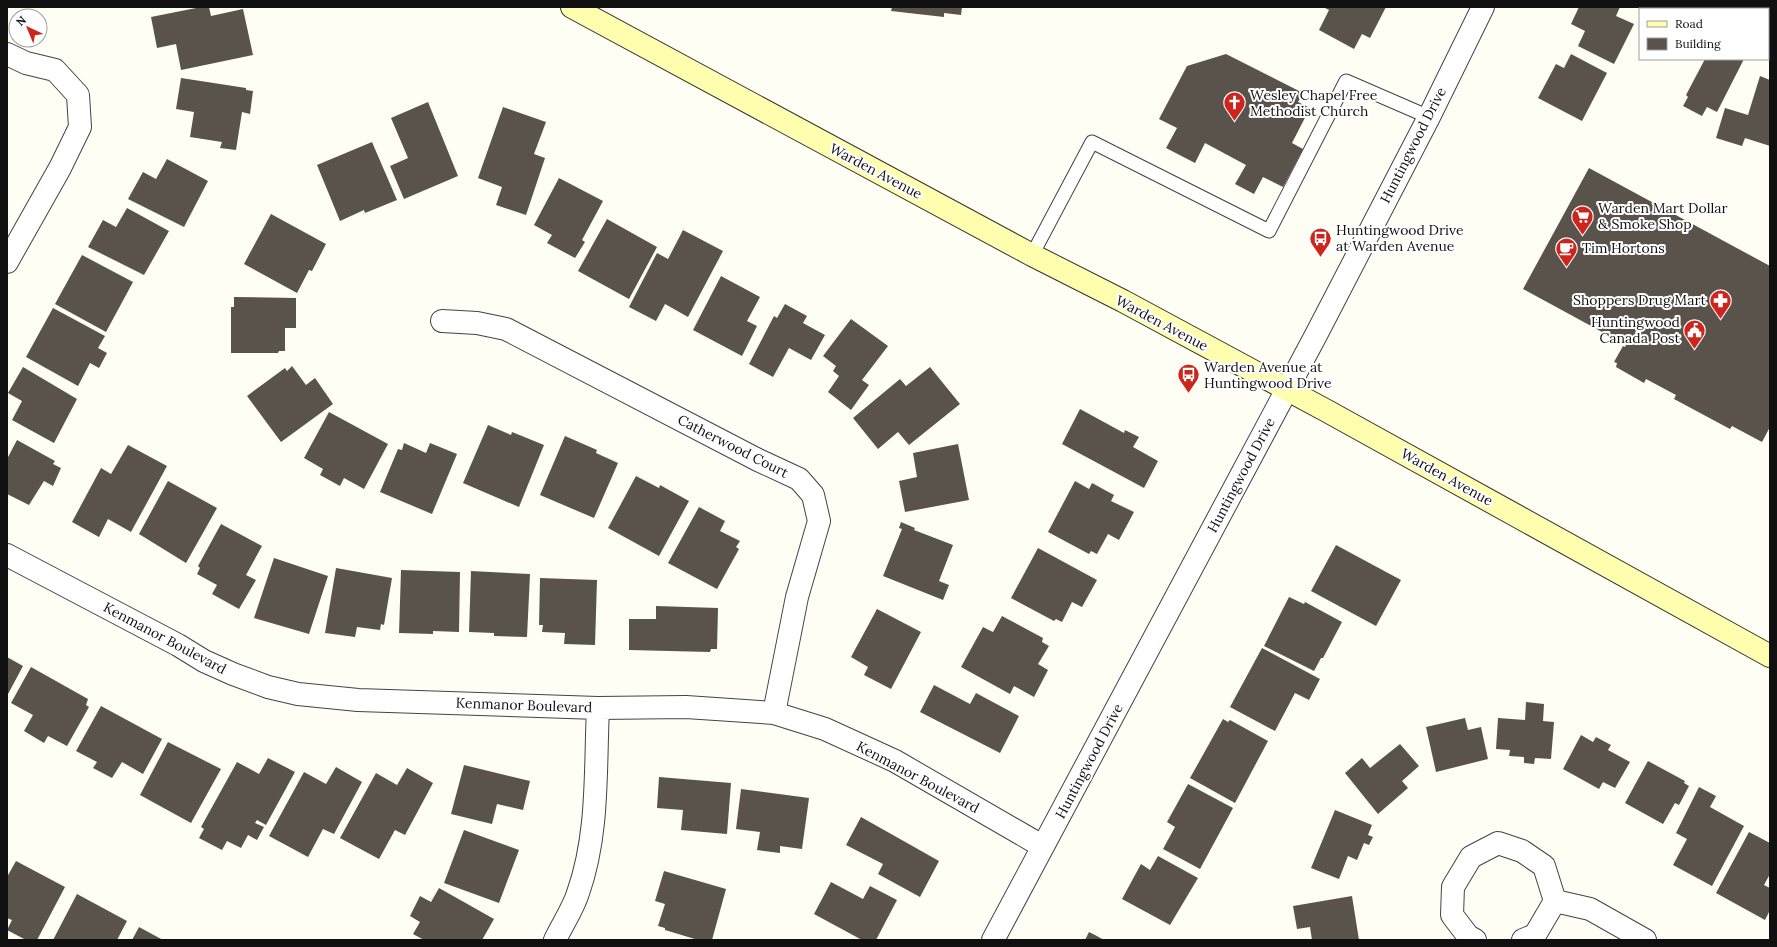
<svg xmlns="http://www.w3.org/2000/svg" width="1777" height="947" font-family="Lora,serif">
<rect width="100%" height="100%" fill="#fffef4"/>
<path fill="#5a534c" d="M201,7H209L211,16L243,9L253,55L181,70L176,44L157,48L151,17Z
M892,7H962L961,15L944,13V17L891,11Z
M1323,7H1386L1370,38L1362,34L1354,49L1319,30L1329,10Z
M1579,7H1620L1616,16L1634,24L1614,64L1578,46L1585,31L1571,24Z
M1226,54L1303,93L1298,102L1310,108L1292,143L1303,149L1283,187L1263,177L1254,194L1235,184L1246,165L1205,143L1195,163L1166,148L1177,128L1159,119L1187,66Z
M1571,54L1607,73L1582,121L1538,98L1556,64L1564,68Z
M1705,59H1744L1717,112L1707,107L1702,116L1683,106L1688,97L1686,95Z
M1760,76L1770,80V146L1745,138L1742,146L1716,138L1725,108L1748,115Z
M181,78L246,88V90L253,91L250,114L242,112L236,150L220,148L222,142L190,137L194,112L176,109Z
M428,102L458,176L404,199L390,166L408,158L391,118Z
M503,107L546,122L534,154L545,158L526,215L496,205L502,187L478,178Z
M372,142L397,200L365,213L364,210L340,221L317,165Z
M167,159L208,181L184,227L128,199L143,172L156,179Z
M1589,168L1770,266V427L1762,442L1732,426L1730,429L1674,399L1676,395L1646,379L1644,383L1616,367L1617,363L1614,362L1623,346L1625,347L1626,345L1523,289Z
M559,178L603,201L582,240L585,242L575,258L547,243L552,235L534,225Z
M127,208L169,231L144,275L88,247L103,220L116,227Z
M271,214L326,244L312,271L309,270L297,293L244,264Z
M607,219L657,247L629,299L578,271Z
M683,230L723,251L688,317L665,304L656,321L629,307L657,253L668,259Z
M82,255L133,282L106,332L55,304Z
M721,276L760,297L747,321L757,326L742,356L693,330Z
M234,297L296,298V328H285V351H279L278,353H231V307H234Z
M785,304L807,316L803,323L825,335L811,360L789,348L773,377L749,364L774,316L777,318Z
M53,308L105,336L98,348L107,353L99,368L90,363L78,386L26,357Z
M851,319L888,346L862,380L869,385L851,410L828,392L839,376L833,371L836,366L823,356Z
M292,366L306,385L315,378L333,404L281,442L247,396L285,368L287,371Z
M23,367L77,399L54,443L12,420L22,401L8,393Z
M930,367L960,404L909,445L898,432L878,449L853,418L900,379L906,386Z
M1080,409L1124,433L1125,430L1139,437L1133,447L1158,461L1144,488L1062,444Z
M329,412L388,444L364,489L344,478L340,486L320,475L323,469L304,458Z
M488,425L511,435L512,432L544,445L519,507L463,483Z
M565,436L597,450L596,453L618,463L594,518L540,495Z
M17,440L55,461L53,464L61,468L53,486L44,481L29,505L7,494V459Z
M404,443L426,453L430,443L457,454L432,514L380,492L398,449L402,450Z
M958,444L969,500L905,512L899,481L917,477L913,453Z
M128,445L167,466L131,532L108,519L99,537L72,522L101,468L111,474Z
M636,476L659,488L660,485L689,501L659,556L608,528Z
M168,481L217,508L186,563L139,534Z
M1075,481L1089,489L1092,483L1114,495L1111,501L1134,512L1119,540L1108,534L1097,554L1091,551L1089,554L1048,532Z
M699,507L725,521L720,531L740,541L736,547L739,549L717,589L668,563Z
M901,522L915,528L914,530L953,545L939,581L949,585L943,600L883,576L902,529L899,528Z
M221,524L262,546L246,575L256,580L239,609L212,594L217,585L197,574L200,568L198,566Z
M1336,545L1401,580L1376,626L1311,591Z
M1038,548L1097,580L1082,607L1072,602L1062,622L1056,619L1054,621L1011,598Z
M274,558L328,576L309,634L254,618Z
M336,568L392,578L384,625L381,624L380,630L357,627L355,637L325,633Z
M401,570L460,572L459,632L433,631V634L399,633Z
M471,571L530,574L527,637L494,636V633L469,632Z
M540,578L597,580L595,645L564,644L565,633L542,632L543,625H539Z
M1289,597L1304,604L1305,602L1342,622L1323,658H1321L1314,671L1264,646Z
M656,606L718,608L717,649H711L710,652L629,650V619H656Z
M877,609L921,632L891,689L864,675L868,667L851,657Z
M1002,616L1043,638L1042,642L1049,646L1038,664L1048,670L1034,697L1014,686L1010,694L961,667L983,627L993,632Z
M1262,648L1320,679L1309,700L1295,693L1275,731L1230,707Z
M7,657L23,666L7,696Z
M31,667L88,699L86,705L89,707L67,746L48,736L44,743L24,731L33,715L11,703Z
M934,685L970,704L976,693L1019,716L1000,753L920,712Z
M1526,702L1544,704L1543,721L1554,722L1551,759L1535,758L1534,764L1524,763V757L1509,756L1510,750L1496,749L1498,718L1525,720Z
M101,706L162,739L143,774L122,762L112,778L93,768L97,762L76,751Z
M1465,718L1468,730L1481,727L1488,759L1436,772L1426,727Z
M1223,719L1228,722L1230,720L1268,741L1235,803L1190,778Z
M1581,735L1593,742L1596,737L1611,745L1608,750L1630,762L1615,788L1603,782L1599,789L1563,769Z
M168,742L221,769L191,823L140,795Z
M1400,744L1419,766L1402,781L1408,788L1378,814L1345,773L1362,758L1370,768Z
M268,758L295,772L266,825L257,820L255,823L264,827L257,840L248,835L241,848L227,841L222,850L199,838L204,829L201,827L237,762L259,774Z
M1648,761L1685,781L1684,783L1689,786L1679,805L1675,803L1663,824L1625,803Z
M464,765L530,781L523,810L497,804L492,824L451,814Z
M336,767L362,782L334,834L323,829L308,857L269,836L304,772L326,784Z
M407,768L433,783L405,835L395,830L379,859L340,838L376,773L397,785Z
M659,777L731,783L727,834L681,830L683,810L657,808Z
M1188,784L1233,808L1200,869L1163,849L1175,827L1167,822Z
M1699,787L1716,796L1710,807L1744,826L1712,886L1673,865L1687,839L1676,833Z
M741,789L809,798L802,849L780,846V853L757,850L760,832L736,829Z
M1335,810L1372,825L1368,835L1373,837L1369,845L1364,843L1357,860L1348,856L1339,879L1311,868Z
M861,817L939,861L920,897L878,874L883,864L846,845Z
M464,830L519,850L499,903L444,883Z
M1749,832L1770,843V874L1764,885L1770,888V910L1765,920L1716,893Z
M1158,856L1198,878L1170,925L1122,899L1141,864L1150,870Z
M16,861L65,887L37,940H26L7,930L12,920L7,918V877Z
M664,871L726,889L712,940H698L665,930V928L658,926L665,904L655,901Z
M831,882L863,899L870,886L897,900L876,940H862L814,914Z
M439,888L494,919L482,940H424L413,934L420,922L410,916L420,896L431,902Z
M77,894L127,921L117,940H53Z
M1352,896L1359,940H1312L1310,927L1297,929L1293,906Z
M139,927L163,940H132Z
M1089,932L1095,935L1104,940H1085Z"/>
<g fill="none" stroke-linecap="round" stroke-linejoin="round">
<defs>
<path id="service" d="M1032,255L1092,142L1269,231L1346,81L1429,117"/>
<path id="minor" d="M7,54L26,63L55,70L78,95L80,127L60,168L7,262
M442,321L477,323L506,329L758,460L799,479L813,495L819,521L797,597L774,713
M7,555L178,645L204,661L233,674L268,687L298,694L358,700L598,708L686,707L774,713L825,729L895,761L1042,846
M1555,901L1590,909L1645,940
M555,940C562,925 573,909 578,893C599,834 595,769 598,708
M1475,940L1468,936L1452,915L1453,887L1471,857L1498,843L1522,851L1544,866L1555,901L1535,935L1523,940"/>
<path id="tertiary" d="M993,940L1316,335L1429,117L1483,7"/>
<path id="secondary" d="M572,7L1032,255L1123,301L1327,411L1770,656"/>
</defs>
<use href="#service" stroke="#434343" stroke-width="15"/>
<use href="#minor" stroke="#434343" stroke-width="24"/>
<use href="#tertiary" stroke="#434343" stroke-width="24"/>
<use href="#secondary" stroke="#323232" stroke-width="24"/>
<use href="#service" stroke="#fff" stroke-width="13"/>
<use href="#minor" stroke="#fff" stroke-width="22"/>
<use href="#tertiary" stroke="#fff" stroke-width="22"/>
<use href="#secondary" stroke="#fffeaf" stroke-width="22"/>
</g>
<defs>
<symbol id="church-pin" viewBox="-11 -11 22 30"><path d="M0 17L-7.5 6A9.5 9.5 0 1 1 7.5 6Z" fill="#cd241c" stroke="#fff"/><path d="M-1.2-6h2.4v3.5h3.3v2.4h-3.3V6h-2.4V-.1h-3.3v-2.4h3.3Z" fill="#fff"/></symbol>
<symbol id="supermarket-pin" viewBox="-11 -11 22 30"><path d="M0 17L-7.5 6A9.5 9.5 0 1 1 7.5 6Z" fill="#cd241c" stroke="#fff"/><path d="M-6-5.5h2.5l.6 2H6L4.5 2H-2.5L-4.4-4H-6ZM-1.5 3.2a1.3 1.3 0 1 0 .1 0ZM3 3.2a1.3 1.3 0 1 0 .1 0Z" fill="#fff"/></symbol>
<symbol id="bus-pin" viewBox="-11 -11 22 30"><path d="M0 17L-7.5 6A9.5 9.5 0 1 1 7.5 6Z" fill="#cd241c" stroke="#fff"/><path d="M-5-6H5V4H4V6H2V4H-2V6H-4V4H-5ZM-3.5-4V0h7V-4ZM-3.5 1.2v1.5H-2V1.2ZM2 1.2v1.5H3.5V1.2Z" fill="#fff"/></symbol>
<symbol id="cafe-pin" viewBox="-11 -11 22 30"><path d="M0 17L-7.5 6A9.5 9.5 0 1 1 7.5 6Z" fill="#cd241c" stroke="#fff"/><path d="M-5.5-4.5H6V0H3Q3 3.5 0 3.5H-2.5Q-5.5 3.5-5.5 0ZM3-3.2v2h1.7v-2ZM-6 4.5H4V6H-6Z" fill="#fff"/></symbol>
<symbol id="pharmacy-pin" viewBox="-11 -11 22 30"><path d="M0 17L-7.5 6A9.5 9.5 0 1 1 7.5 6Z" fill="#cd241c" stroke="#fff"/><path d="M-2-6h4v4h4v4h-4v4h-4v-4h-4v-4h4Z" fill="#fff"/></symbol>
<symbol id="civic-pin" viewBox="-11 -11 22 30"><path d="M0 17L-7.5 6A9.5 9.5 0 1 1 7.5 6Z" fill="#cd241c" stroke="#fff"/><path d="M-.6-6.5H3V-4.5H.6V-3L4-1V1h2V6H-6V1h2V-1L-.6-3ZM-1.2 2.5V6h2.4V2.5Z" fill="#fff"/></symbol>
</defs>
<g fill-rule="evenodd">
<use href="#church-pin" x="1222" y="90" width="25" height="34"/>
<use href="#supermarket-pin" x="1570" y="204" width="25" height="34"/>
<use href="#bus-pin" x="1308" y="226" width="25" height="34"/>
<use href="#cafe-pin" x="1554" y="236" width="25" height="34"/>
<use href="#pharmacy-pin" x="1708" y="288" width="25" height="34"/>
<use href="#civic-pin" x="1682" y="318" width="25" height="34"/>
<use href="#bus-pin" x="1176" y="362" width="25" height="34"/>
</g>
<g text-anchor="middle" stroke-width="4" stroke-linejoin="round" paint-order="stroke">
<g font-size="14" fill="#101010" stroke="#fff" text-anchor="start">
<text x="1250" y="100">Wesley Chapel Free<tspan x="1250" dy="16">Methodist Church</tspan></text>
<text x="1598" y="213">Warden Mart Dollar<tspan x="1598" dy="16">&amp; Smoke Shop</tspan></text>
<text x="1336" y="235">Huntingwood Drive<tspan x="1336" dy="16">at Warden Avenue</tspan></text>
<text x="1582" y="253">Tim Hortons</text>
<text x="1706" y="305" text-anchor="end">Shoppers Drug Mart</text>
<text x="1680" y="327" text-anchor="end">Huntingwood<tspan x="1680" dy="16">Canada Post</tspan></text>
<text x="1204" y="372">Warden Avenue at<tspan x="1204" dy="16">Huntingwood Drive</tspan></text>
</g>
<g font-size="14" fill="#101010" stroke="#fff">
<text transform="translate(1413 145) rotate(-63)" y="5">Huntingwood Drive</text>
<text transform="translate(876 171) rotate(28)" y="5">Warden Avenue</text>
<text transform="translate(1162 323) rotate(28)" y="5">Warden Avenue</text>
<text transform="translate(733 446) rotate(27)" y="5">Catherwood Court</text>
<text transform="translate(1241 475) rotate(-62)" y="5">Huntingwood Drive</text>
<text transform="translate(1447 477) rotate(29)" y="5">Warden Avenue</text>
<text transform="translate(165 638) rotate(28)" y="5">Kenmanor Boulevard</text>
<text transform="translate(524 705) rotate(2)" y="5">Kenmanor Boulevard</text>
<text transform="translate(1089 761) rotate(-62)" y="5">Huntingwood Drive</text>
<text transform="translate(918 777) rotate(28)" y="5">Kenmanor Boulevard</text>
</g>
</g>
<rect width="1777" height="947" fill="none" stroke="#101010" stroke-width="16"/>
<rect x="1639" y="8" width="130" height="52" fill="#ffffff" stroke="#9f9f9f"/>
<rect x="1647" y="21" width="20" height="6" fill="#fffeaf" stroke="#9f9f9f"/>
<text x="1675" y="28" font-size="12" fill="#101010">Road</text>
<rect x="1647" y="38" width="20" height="12" fill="#5a534c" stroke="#9f9f9f"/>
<text x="1675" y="48" font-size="12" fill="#101010">Building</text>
<g transform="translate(28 28) rotate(316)"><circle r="19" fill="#ffffff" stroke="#9f9f9f"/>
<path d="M0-3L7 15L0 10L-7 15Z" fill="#cd241c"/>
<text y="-6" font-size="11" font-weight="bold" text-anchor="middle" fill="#101010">N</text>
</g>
</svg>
